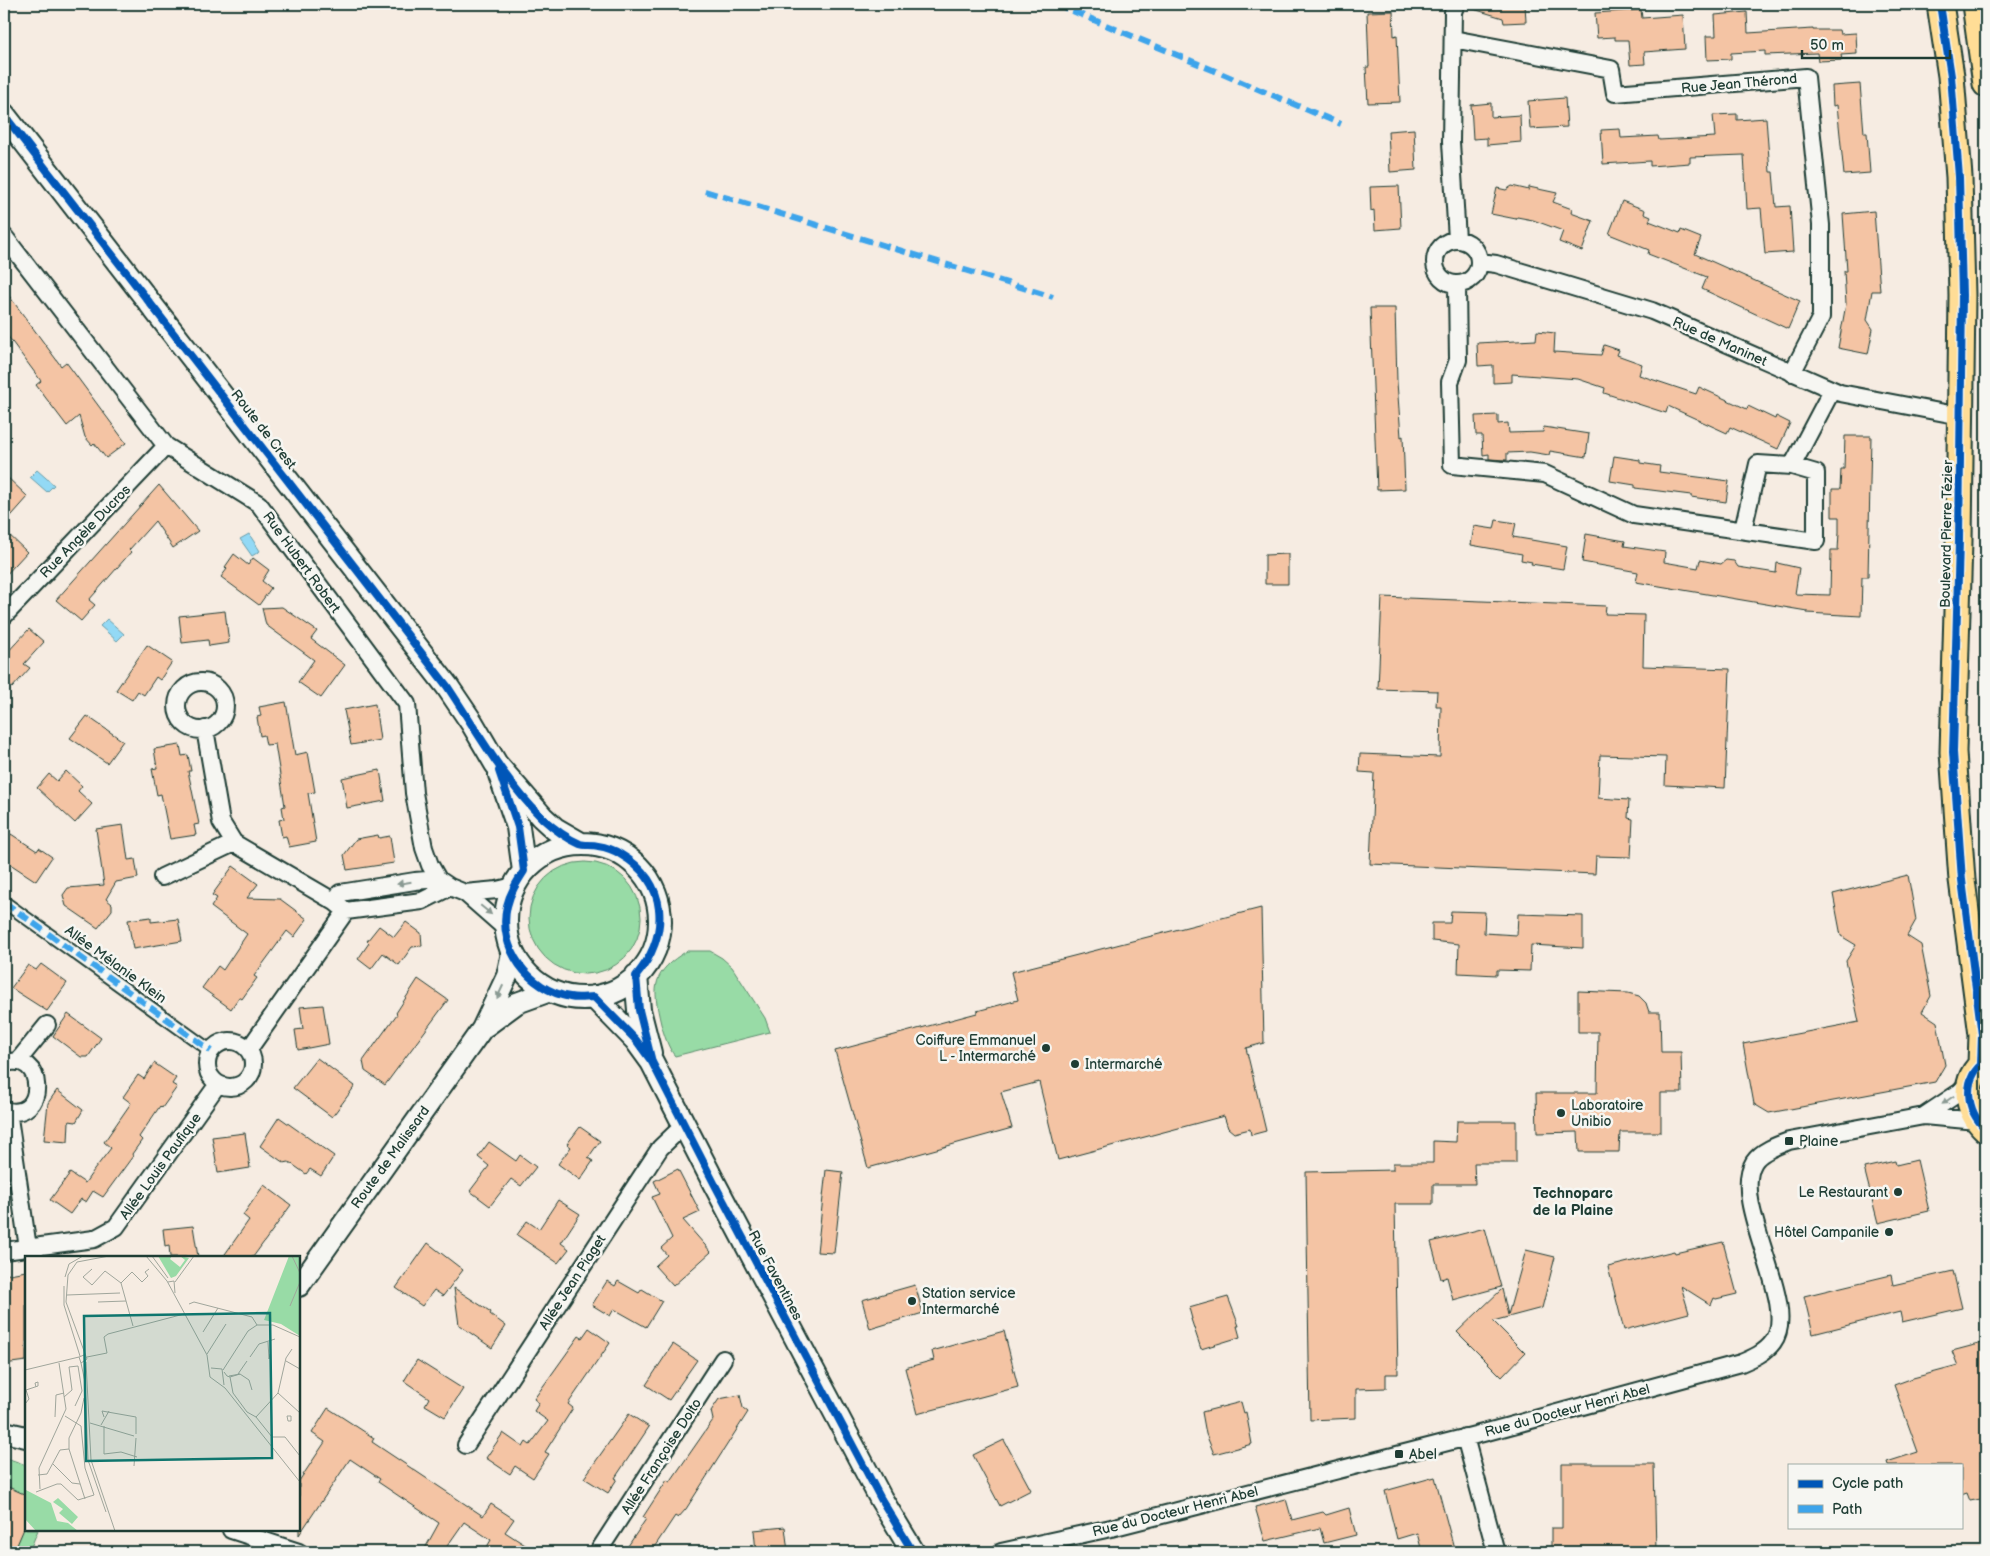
<svg xmlns="http://www.w3.org/2000/svg" width="1990" height="1556" font-family="'Balsamiq Sans',sans-serif">
<rect width="100%" height="100%" fill="#f6ece2"/>
<filter id="ink" filterUnits="userSpaceOnUse"><feTurbulence type="fractalNoise" baseFrequency=".02" numOctaves="2"/><feDisplacementMap in="SourceGraphic" scale="10" xChannelSelector="R" yChannelSelector="G"/><feConvolveMatrix kernelMatrix="1 2 1 2 8 2 1 2 1" color-interpolation-filters="sRGB"/></filter>
<g filter="url(#ink)">
<path fill="#98dba6" stroke="#5c8c6d" d="M529 918a56 56 0 1 1 112 0a56 56 0 1 1-112 0Z
M687,951H710L722,958L732,967L765,1018L770,1032L675,1056C668,1048 664,1034 661,1024C652,986 652,972 687,951Z
M4,1457L26,1465V1530H38L29,1552H4Z"/>
<path fill="#93d9f5" stroke="#659ba8" d="M37,470L54,485L47,492L30,477Z
M249,534L260,551L252,556L240,539Z
M107,619L124,634L117,641L100,626Z"/>
<path fill="#f4c4a4" stroke="#1f3d34" d="M1471,4H1525L1526,22L1504,23L1503,18L1470,8Z
M1641,10L1642,18L1683,15L1685,49L1644,52L1645,64L1630,65L1628,40H1615V37L1597,38L1595,13Z
M1393,11L1394,36L1397,35L1400,102L1368,103L1366,67H1369L1367,12Z
M1747,12L1748,33L1813,29V30H1839L1840,34L1856,33L1857,54L1841,55L1842,60L1818,61L1817,53L1765,55V51L1731,53V59L1707,60L1706,36H1716L1715,15Z
M1860,84L1864,133H1867L1870,173L1844,175L1837,105L1833,106L1832,86Z
M1565,98L1567,127L1530,129L1528,101Z
M1491,103V117L1520,115L1521,142L1487,145V138L1473,139L1471,105Z
M1737,114V120L1766,118L1770,172H1773L1776,207L1790,206L1793,252L1765,254L1761,208L1747,209L1744,155L1690,157V163L1650,166V161L1603,164L1601,130L1620,129L1621,138L1658,136L1659,140L1715,137L1713,115Z
M1414,129L1416,170L1390,172L1388,131Z
M1399,186L1401,228L1375,230L1374,210L1371,211L1370,187Z
M1512,186L1529,190V187L1557,193L1553,202L1572,209L1571,213L1593,221L1582,251L1559,242L1563,231L1533,220L1517,217L1516,219L1491,214L1497,188L1506,190Z
M1622,201L1645,210L1644,214L1651,217L1649,221L1680,233L1681,230L1701,238L1695,254L1800,301L1788,329L1702,289L1707,277L1648,254L1649,250L1609,234Z
M1874,211L1880,291H1872L1867,320L1873,329L1868,354L1838,348L1846,304L1844,271H1847L1843,214Z
M4,289L61,366L66,362L126,443L106,458L94,443L92,445L85,437L79,416L67,426L36,385L41,381L4,331Z
M1370,308H1395L1397,382L1401,437L1403,436L1405,489L1377,490Z
M1537,331L1555,333L1554,352L1601,355L1604,345L1619,350L1617,355L1642,364L1639,375L1696,394L1699,387L1747,409L1748,406L1775,419L1776,416L1790,423L1778,449L1730,427L1727,433L1668,406L1666,413L1604,393L1605,388L1578,379L1512,374V382L1493,383V365L1478,366L1477,343L1536,340Z
M1498,415V424L1508,423L1509,433L1543,432L1544,427L1589,434L1586,457L1550,451L1549,455L1530,452L1507,453V460L1489,459V454L1483,455L1482,435H1476L1475,416Z
M1845,436H1871L1868,577H1862L1861,616L1807,613V611L1636,582L1638,572L1582,562L1586,534L1625,541L1624,546L1665,552L1664,562L1698,568L1700,560L1721,564L1726,560L1734,561L1738,567L1776,573L1777,563L1799,568L1795,594L1830,595L1831,550H1838L1839,532V517H1832V489H1840L1841,469H1844Z
M1614,456L1640,460V463L1660,466L1659,472L1729,481L1726,502L1691,497V495L1635,488V485L1610,481Z
M4,474L28,497L4,524Z
M159,485L198,531L173,548L155,521L129,550L131,552L89,600L95,605L81,621L56,600Z
M1496,520L1516,523L1513,537L1567,546L1563,569L1531,564L1532,562L1521,560L1522,554L1471,545L1474,526L1494,529Z
M4,530L27,552L4,577Z
M234,554L248,565L253,558L269,570L262,581L271,588L259,605L221,577L227,569L225,567Z
M1288,554V584H1265V555Z
M1382,597L1606,606L1605,614L1644,615L1643,666L1730,669L1725,788L1665,785L1666,757L1600,755L1598,798L1629,800L1628,818L1633,819L1631,857L1596,856L1595,874L1370,864L1374,773L1359,772L1360,754L1440,757L1441,706H1436L1437,691L1378,689Z
M282,607L317,631L311,639L345,665L321,698L298,682L314,660L266,625L262,608Z
M225,611L229,643L209,646L208,640L182,643L179,616Z
M29,629L44,642L24,664L30,668L12,688L4,680V656Z
M147,645L172,662L160,680L156,677L144,695L138,691L132,700L116,690Z
M286,702L295,755L308,752L315,792L308,793L316,842L289,847L286,836L282,837L279,820L284,819L282,807L285,806L275,744L266,745L264,735L260,736L257,717L261,716L259,707Z
M375,704L380,740L351,745L344,710Z
M87,716L123,741L107,763L70,738Z
M180,745L182,756L188,755L191,771H188L199,824L194,825L196,835L170,839L161,794L157,795L152,769L157,768L154,749Z
M380,770L385,801L347,808L342,778Z
M66,771L82,786L78,791L92,804L75,823L37,788L49,774L57,781Z
M123,825L128,860L135,859L138,878L116,882L106,899L112,904V910L98,928L66,906L63,895L68,888L104,885L96,829Z
M11,834L37,851L39,848L52,857L36,881L4,860V844Z
M378,835L379,838L390,836L394,863L347,870L344,855L356,839Z
M233,866L258,884L247,898L280,899L307,919L294,937L287,931L254,976L257,978L242,999L239,997L231,1009L202,988L218,966L223,970L247,934L211,907L217,898L212,895Z
M1908,875L1916,920L1907,936L1921,945L1931,996L1922,1012L1937,1022L1945,1065L1935,1082L1769,1113L1754,1104L1743,1044L1859,1022L1846,961L1856,945L1841,936L1833,894Z
M1261,908L1264,1043L1246,1048L1266,1131L1251,1135L1250,1129L1234,1133L1228,1128L1224,1116L1058,1160L1039,1082L1001,1092L1012,1128L868,1168L835,1051L977,1013V1011L1018,1000L1011,972Z
M1451,911L1485,912L1484,933L1517,935L1518,914L1583,916V948L1531,945L1530,971L1497,970V975L1458,973L1459,944L1432,941V923H1450Z
M151,917V922L178,919L182,941L133,949L128,920Z
M406,922L421,933L422,946L412,947L399,965L383,953L371,969L358,959L369,943L367,941L379,926L394,937Z
M41,964L67,983L47,1011L11,988L28,965L36,970Z
M418,979L448,1000L385,1085L365,1071L363,1061L397,1014L396,1013Z
M1578,991L1628,993L1639,996L1646,1003L1649,1012H1660L1661,1052H1681L1682,1093H1661V1132H1620L1619,1152H1579L1578,1132L1537,1133L1536,1093H1597L1598,1032H1578Z
M323,1005L329,1044L298,1050L295,1030L303,1029L300,1007Z
M68,1014L101,1038L88,1057H81L53,1036Z
M317,1058L355,1086L332,1117L293,1088Z
M154,1063L176,1078L172,1084L177,1087L162,1108L160,1106L139,1137L142,1140L132,1154L133,1156L103,1197L93,1191L86,1202L81,1199L70,1214L50,1200L70,1173L85,1183L94,1170L111,1148L104,1142L131,1103L123,1097L138,1075L144,1079Z
M57,1090L83,1110L76,1122L69,1121L68,1142L44,1140L48,1103Z
M279,1117L334,1156L321,1176L310,1169L306,1174L289,1162L284,1163L260,1146Z
M1457,1121H1516V1163H1474L1475,1184H1433V1204H1395L1398,1374H1386V1388L1356,1389V1418L1310,1420L1306,1172L1393,1170V1163H1433V1141L1456,1142Z
M580,1127L600,1141L588,1158L593,1161L580,1180L558,1164L571,1147L567,1144Z
M245,1133L250,1168L218,1173L212,1137Z
M489,1142L516,1161L520,1155L536,1167L521,1186L511,1179L490,1206L470,1191L489,1166L478,1157Z
M1917,1160L1929,1211L1878,1223L1864,1168L1895,1161L1896,1165Z
M678,1169L700,1212L683,1220L711,1252L673,1286L655,1266L667,1255L661,1248L672,1238L652,1197L660,1194L654,1181Z
M826,1170L843,1172L834,1253L817,1252Z
M264,1185L291,1205L253,1257H223L249,1220L243,1215Z
M558,1200L580,1214L561,1243L569,1249L558,1263L517,1235L527,1221L539,1229Z
M193,1226L198,1257H170L169,1245L165,1246L163,1229Z
M1485,1228L1501,1287L1453,1300L1447,1277L1441,1279L1431,1242Z
M1723,1242L1737,1294L1716,1299L1714,1298L1711,1305L1681,1286L1689,1313L1624,1330L1608,1267L1674,1251L1675,1253Z
M428,1243L463,1270L443,1296L434,1290L422,1306L396,1288Z
M1526,1250L1555,1257L1542,1308L1493,1321L1525,1353L1502,1377L1457,1332L1502,1289L1508,1315Z
M26,1271V1361L4,1364V1331L9,1330L4,1300V1295H7L4,1275Z
M1953,1271L1962,1308L1902,1322L1900,1312L1813,1334L1804,1296L1891,1275L1893,1285Z
M607,1281L615,1286L618,1281L639,1293L642,1289L662,1301L646,1327L614,1309L610,1316L592,1305Z
M915,1285L923,1313L870,1329L862,1300Z
M454,1288L491,1312L490,1314L506,1326L492,1348L459,1325Z
M1228,1297L1239,1326H1237L1240,1337L1201,1349L1191,1319H1192L1189,1308Z
M589,1328L610,1343L568,1404L573,1408L545,1452L549,1454L533,1478L515,1466L510,1474L486,1458L503,1433L523,1447L526,1442L530,1445L548,1421L534,1411L539,1403L534,1399L579,1336L582,1338Z
M1004,1331L1018,1387L917,1414L905,1368L934,1360L932,1351Z
M1986,1342V1498L1970,1501L1967,1493L1961,1495V1465H1888L1887,1462L1918,1452L1894,1385L1913,1378L1958,1366L1952,1351Z
M673,1344L697,1360L669,1400L646,1385Z
M417,1360L463,1389L445,1417L425,1405L429,1398L404,1381Z
M740,1395L743,1408L748,1412L686,1509L678,1518L675,1516L651,1552H624L646,1519L643,1517L667,1480L670,1482L713,1420L711,1411L719,1399Z
M1241,1402L1244,1413L1246,1412L1252,1444L1214,1454L1206,1434L1202,1412Z
M328,1408L374,1438L372,1442L483,1516L491,1504L514,1519L505,1532L536,1552H484L491,1540L464,1522L443,1552H423L439,1523L378,1482L380,1479L350,1459L299,1535V1481L325,1442L312,1433Z
M629,1414L649,1427L615,1478L617,1479L608,1493L584,1478Z
M1004,1440L1031,1490L1000,1506L973,1455Z
M1562,1464H1654L1656,1552L1551,1551V1528H1562Z
M1435,1477L1445,1515L1455,1552H1422L1417,1533L1397,1539L1385,1491Z
M4,1485L26,1495V1524L14,1552H4Z
M1286,1499L1292,1520L1323,1512L1326,1515L1349,1508L1356,1535L1324,1543L1320,1528L1265,1541L1255,1507Z
M785,1527L788,1552H756L754,1530Z"/>
<g fill="none" stroke-linecap="round" stroke-linejoin="round">
<defs>
<path id="pedestrian" d="M4,902L211,1051"/>
<path id="minor" d="M1456,4L1453,12L1451,142L1457,239
M1453,39L1611,69L1615,93L1806,77L1821,225V317L1792,373
M4,236L166,446L259,504L407,704L414,793L424,848L430,865L438,879
M1435 262a22 22 0 1 1 44 0a22 22 0 1 1-44 0Z
M1480,262L1496,264L1652,311L1840,393L1950,414L1961,413
M1457,285L1458,360L1450,382L1452,465L1545,474L1634,515L1816,541V473L1792,466
M1743,530L1758,464L1792,466L1832,390
M4,616L166,446
M177 706a24 24 0 1 1 48 0a24 24 0 1 1-48 0Z
M205,729L221,822L234,843L335,902
M162,877L234,843
M450,887L422,901L346,911L335,902L340,893L415,881L438,879L450,887L465,893L506,929
M465,893L497,890L514,886
M207 1064a23 23 0 1 1 46 0a23 23 0 1 1-46 0Z
M249,1049L346,911
M17,1062L47,1025
M4,1064C45,1047 49,1124 4,1110
M8,1111L28,1248
M1924,1116L1960,1092L1970,1082
M4,1251L94,1239L116,1227L218,1084
M1465,1437L1496,1552
M466,1445L660,1148L684,1125
M231,1530L299,1552
M598,1552L723,1359
M1001,1552L1111,1528L1487,1432L1741,1363C1753,1358 1765,1353 1773,1342C1801,1305 1729,1203 1754,1162C1761,1151 1778,1145 1789,1141L1924,1116L1977,1121"/>
<path id="tertiary" d="M486,1026L517,1003L550,991
M299,1286L482,1029L507,976L512,953
M4,1432L26,1437"/>
<path id="secondary" d="M4,115L447,686L472,723L496,764L542,817L555,829L581,844
M500,775L518,827L524,871
M506 921a77 77 0 1 1 154 0a77 77 0 1 1-154 0Z
M636,976L639,1010L650,1053
M594,997L636,1040L652,1062L714,1183L881,1499L913,1552"/>
<path id="primary" d="M1940,4L1951,76L1959,177L1962,295L1959,541L1953,752L1962,880L1982,1035L1981,1064
M1975,4L1986,84
M1986,1061C1961,1078 1966,1111 1986,1129"/>
</defs>
<use href="#pedestrian" stroke="#1f3d34" stroke-width="15"/>
<use href="#minor" stroke="#1f3d34" stroke-width="20"/>
<use href="#tertiary" stroke="#1f3d34" stroke-width="24"/>
<use href="#secondary" stroke="#1f3d34" stroke-width="26"/>
<use href="#primary" stroke="#1f3d34" stroke-width="29"/>
<use href="#pedestrian" stroke="#f6f6f2" stroke-width="11"/>
<use href="#minor" stroke="#f6f6f2" stroke-width="16"/>
<use href="#tertiary" stroke="#f6f6f2" stroke-width="20"/>
<use href="#secondary" stroke="#f6f6f2" stroke-width="22"/>
<use href="#primary" stroke="#ffdd96" stroke-width="25"/>
<path stroke="#3da4eb" stroke-width="6" stroke-dasharray="12 6" stroke-linecap="butt" d="M1056,4L1341,124
M705,191L1053,297
M4,902L211,1051"/>
<defs>
<path id="cycleway" d="M1940,4L1951,76L1959,177L1962,295L1959,541L1953,752L1962,880L1982,1035L1981,1064
M4,115L447,686C477,731 503,779 542,818C553,828 566,838 580,844C585,846 592,844 598,846C605,847 614,850 620,854C669,882 670,935 636,976L639,1010L652,1062
M499,771L518,827L524,871C517,882 510,893 507,906C497,948 529,990 570,997C578,999 586,997 594,997L636,1040L652,1062L714,1183L881,1499L913,1552
M1986,1061C1961,1078 1966,1111 1986,1129"/>
</defs>
<use href="#cycleway" stroke="#f6f6f2" stroke-width="11"/>
<use href="#cycleway" stroke="#0057b8" stroke-width="8"/>
</g>
<defs><path id="oneway-solid" d="M-6-.8H1V-3.2L6.5 0L1 3.2V.8H-6Z" transform="scale(1.25)"/></defs>
<g fill="#8a9a93">
<use href="#oneway-solid" transform="translate(404 883) rotate(171)"/>
<use href="#oneway-solid" transform="translate(486 910) rotate(40)"/>
<use href="#oneway-solid" transform="translate(500 992) rotate(115)"/>
<use href="#oneway-solid" transform="translate(1948 1100) rotate(145)"/>
</g>
</g>
<g fill="#1f3d34" stroke="#f6f6f2" stroke-width="2">
<circle cx="1046" cy="1048" r="5"/>
<circle cx="1075" cy="1064" r="5"/>
<circle cx="1561" cy="1113" r="5"/>
<rect x="1784" y="1136" width="10" height="10" rx="2.5"/>
<circle cx="1898" cy="1192" r="5"/>
<circle cx="1889" cy="1232" r="5"/>
<circle cx="912" cy="1301" r="5"/>
<rect x="1394" y="1449" width="10" height="10" rx="2.5"/>
</g>
<g text-anchor="middle" stroke-width="5" stroke-linejoin="round" paint-order="stroke">
<g font-size="14" fill="#1f3d34" stroke="#f6f6f2">
<text transform="translate(1739 83) rotate(-5)" y="5">Rue Jean Thérond</text>
<text transform="translate(1720 341) rotate(24)" y="5">Rue de Maninet</text>
<text transform="translate(264 429) rotate(52)" y="5">Route de Crest</text>
<text transform="translate(85 531) rotate(-46)" y="5">Rue Angèle Ducros</text>
<text transform="translate(1946 534) rotate(-89)" y="5">Boulevard Pierre Tézier</text>
<text transform="translate(302 562) rotate(54)" y="5">Rue Hubert Robert</text>
<text transform="translate(116 964) rotate(36)" y="5">Allée Mélanie Klein</text>
<text transform="translate(390 1157) rotate(-54)" y="5">Route de Malissard</text>
<text transform="translate(160 1166) rotate(-54)" y="5">Allée Louis Paufique</text>
<text transform="translate(776 1275) rotate(62)" y="5">Rue Faventines</text>
<text transform="translate(572 1282) rotate(-57)" y="5">Allée Jean Piaget</text>
<text transform="translate(1567 1410) rotate(-15)" y="5">Rue du Docteur Henri Abel</text>
<text transform="translate(661 1456) rotate(-57)" y="5">Allée Françoise Dolto</text>
<text transform="translate(1175 1511) rotate(-14)" y="5">Rue du Docteur Henri Abel</text>
</g>
<g font-size="14" fill="#1f3d34" stroke="#f6f6f2" text-anchor="start">
<text x="1036" y="1045" text-anchor="end">Coiffure Emmanuel<tspan x="1036" dy="16">L - Intermarché</tspan></text>
<text x="1085" y="1069">Intermarché</text>
<text x="1571" y="1110">Laboratoire<tspan x="1571" dy="16">Unibio</tspan></text>
<text x="1799" y="1146">Plaine</text>
<text x="1888" y="1197" text-anchor="end">Le Restaurant</text>
<text x="1879" y="1237" text-anchor="end">Hôtel Campanile</text>
<text x="922" y="1298">Station service<tspan x="922" dy="16">Intermarché</tspan></text>
<text x="1409" y="1459">Abel</text>
</g>
<g font-size="15" font-weight="bold" fill="#1f3d34" stroke="#f6f6f2">
<text x="1573" y="1198">Technoparc<tspan x="1573" dy="17">de la Plaine</tspan></text>
</g>
</g>
<g transform="translate(25 1256)">
<rect width="275" height="275" fill="#f6ece2"/>
<path d="M133,0H147L145,3L155,11L160,4L155,0L164,2L151,20L146,22ZM264,0H275V80L256,68L239,64ZM0,227L1,234L26,247L32,265L43,267L53,275H11L0,263ZM33,242L53,261L47,268L34,257L38,253L28,246Z" fill="#98dba6"/>
<path fill="none" stroke="#a0a69c" stroke-width="1" d="M121,0L142,25L182,99L185,121L200,132L275,226M127,0L143,22M267,0L275,17M67,13L58,21L67,29L80,15L96,27M40,21L44,8L58,0M143,26L149,25L150,37M150,26L169,0M39,30V49L55,100M42,39L95,37M73,46L101,45M164,48L169,46L227,61L232,69M265,50L275,26M108,70L96,27L107,16L117,26L123,20L120,16L124,13M178,76L193,52M243,86L244,103L245,98M182,98L201,68M59,99L54,101L56,107L62,103L41,46L43,19L52,6L84,0M62,101L82,97L79,81L83,78L159,58M225,101L234,88L250,83M261,105L275,113M61,106L66,204L90,275M56,107L60,126L63,204L81,256M186,112L197,113L199,129M0,114L54,101M198,114L223,75L232,69H248L275,81M199,116L202,120L205,121L215,118L204,120M213,118L222,105M215,118L224,124L227,134M205,121L208,137L222,156L231,161L247,181H260L275,200M1,134L13,130V126L10,127L11,131M253,137L275,157M39,141L47,134L44,111L53,110L57,135L50,150M59,142L56,157L44,182V193L60,243M0,148L4,143L1,134M262,160H266V165H263ZM30,161L31,139L39,137M79,161L77,155L111,161V178M231,161L253,137L261,102L267,93M65,167L109,180M76,169L84,155M79,170V198L96,196L112,201M28,208L47,227L55,228M109,210L111,182M13,219L22,218L35,194L44,193M15,233L14,212L41,153L34,107M11,236L32,228H36L53,244L69,239L60,212L56,170L40,160"/>
<path fill="#0f766e" fill-opacity="0.15" stroke="#0f766e" stroke-width="2.5" d="M245,57L247,202L61,205L59,60Z"/>
<rect width="275" height="275" fill="none" stroke="#1f3d34" stroke-width="2.5"/>
</g>
<rect width="1990" height="1556" fill="none" stroke="#f6f6f2" stroke-width="20"/>
<rect x="10" y="10" width="1970" height="1536" fill="none" stroke="#1f3d34" stroke-width="2" filter="url(#ink)"/>
<rect x="1788" y="1464" width="175" height="65" fill="#f6f6f2" stroke="#a0aca6"/>
<rect x="1798" y="1480" width="25" height="8" fill="#0057b8" stroke="#a0aca6"/>
<text x="1832" y="1488" font-size="15" fill="#1f3d34">Cycle path</text>
<rect x="1798" y="1505" width="25" height="8" fill="#3da4eb" stroke="#a0aca6"/>
<text x="1832" y="1514" font-size="15" fill="#1f3d34">Path</text>
<path d="M1802 50v8h148v-8" fill="none" stroke="#1f3d34" stroke-width="2.5"/>
<text x="1810" y="50" font-size="15" fill="#1f3d34" stroke="#f6f6f2" stroke-width="4" paint-order="stroke">50 m</text>
</svg>
